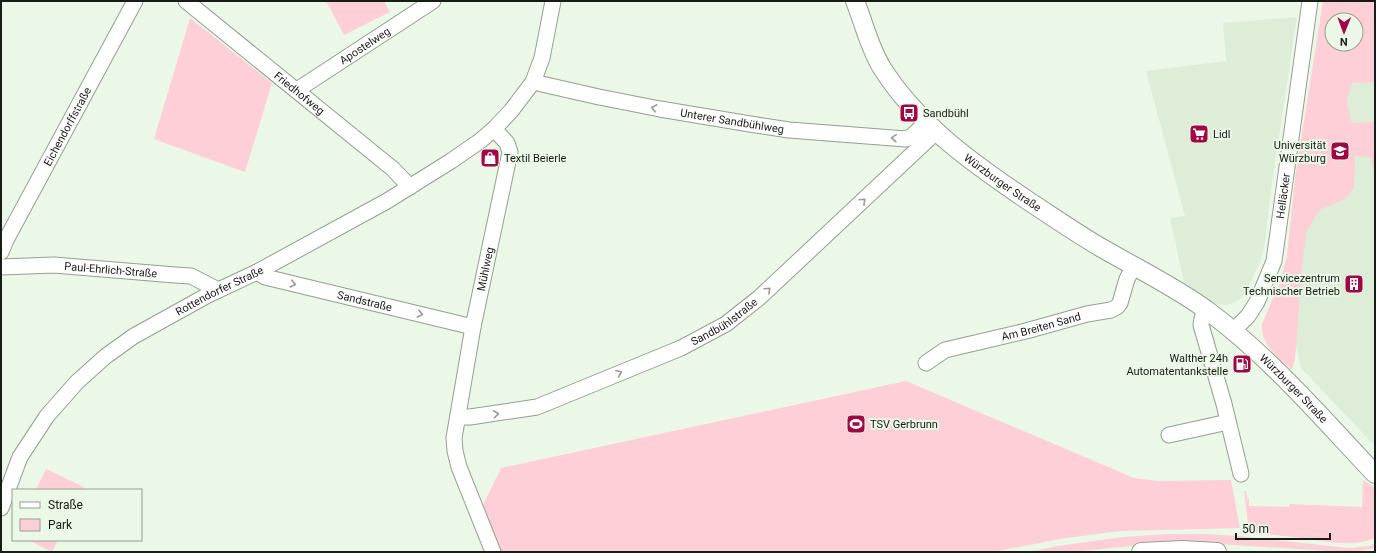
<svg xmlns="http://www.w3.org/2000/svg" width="1376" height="553" font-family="Roboto,sans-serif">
<rect width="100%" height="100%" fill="#ebf7e7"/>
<path fill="#ddedd7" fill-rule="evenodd" d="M1325,1H1375V446L1301,368L1287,303ZM1332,20H1356V44H1332Z
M1297,17L1271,190L1264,248L1260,262L1249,286L1240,299L1234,303L1226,305L1215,304L1185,287L1170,218L1185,216L1146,71L1226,61L1223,23Z"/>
<path fill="#fecfd6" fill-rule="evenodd" d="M326,1H384L390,12L344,35Z
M1323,1H1375V82L1352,83L1347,100L1351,123L1375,122V176L1371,157L1355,156L1354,188L1345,199L1319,210L1306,233L1302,267L1295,360L1292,370C1278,358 1260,343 1262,324L1280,282L1287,256L1295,178ZM1332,20H1356V44H1332Z
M190,18L272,83L245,172L154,139Z
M906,381L1134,478L1159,481L1231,480L1240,528L1120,531L1066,538L992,552H498L481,509L501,468Z
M46,469L84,487L82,490H36Z
M1363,480L1375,488V538C1353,548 1324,541 1301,538C1284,536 1266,534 1249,532L1244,491H1246L1247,499H1249V506L1289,507V504L1362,507Z
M1168,534H1206L1238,536L1349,548L1368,546L1375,544V548L1354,552L1330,551L1201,543L1141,545L1072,552H1028L1058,546L1122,537Z
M28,540H58L52,552Z"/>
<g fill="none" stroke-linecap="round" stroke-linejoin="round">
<defs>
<g id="minor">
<path id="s1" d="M186,1L393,169L410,187"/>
<path id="s2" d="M533,82L599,97L660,109L756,125L789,130L906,139L912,136L927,122"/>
<path id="s3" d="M297,90L433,1"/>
<path id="s4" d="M1,252L6,240L135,1"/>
<path id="s5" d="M1,267L54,265L175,275L191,276L218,290"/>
<path id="s6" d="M257,272L265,277L473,327"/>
<path d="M1206,310L1202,318L1201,325L1224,404L1241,474"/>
<path id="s7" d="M1233,331L1248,316L1257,302L1274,261L1310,1"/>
<path id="s8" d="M926,363L945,350L1026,331L1087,314L1111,310L1117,307L1120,303L1127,279L1134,266"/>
<path id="s9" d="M458,417H470L537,407L681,348L726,324L760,297L937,131"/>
<path d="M1169,435L1228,422"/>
<path id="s10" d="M1,508L20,457L47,416L77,382L106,356L134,336L208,295L257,272L387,201L451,161L480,141L494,129L511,111L533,82L542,58L553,1"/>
<path id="s11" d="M493,552L459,467L455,451L454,438L473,327L510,152L507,143L494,129"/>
</g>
<g id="tertiary">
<path id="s12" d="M855,1C864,23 869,47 882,68C918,125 975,165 1030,202C1053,217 1076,233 1100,247C1136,268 1174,286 1208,311C1270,357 1322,418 1375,474"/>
<path d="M1141,552L1183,550L1217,552"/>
</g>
</defs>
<use href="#minor" stroke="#949f90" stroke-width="17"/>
<use href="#tertiary" stroke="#949f90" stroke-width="20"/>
<use href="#minor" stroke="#fff" stroke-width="15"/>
<use href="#tertiary" stroke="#fff" stroke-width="18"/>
</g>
<defs><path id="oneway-chevron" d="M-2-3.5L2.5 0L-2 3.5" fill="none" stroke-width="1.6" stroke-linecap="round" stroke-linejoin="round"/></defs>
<g stroke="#979996">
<use href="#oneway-chevron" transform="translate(654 108) rotate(-169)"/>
<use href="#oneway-chevron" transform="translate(894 138) rotate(-176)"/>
<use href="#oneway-chevron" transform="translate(863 201) rotate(-43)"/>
<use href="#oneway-chevron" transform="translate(293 284) rotate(13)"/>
<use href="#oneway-chevron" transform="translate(768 290) rotate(-43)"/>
<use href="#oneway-chevron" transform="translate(420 314) rotate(13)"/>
<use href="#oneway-chevron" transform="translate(619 373) rotate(-23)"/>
<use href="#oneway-chevron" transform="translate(496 414) rotate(-8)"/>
</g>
<defs>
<symbol id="bus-square" viewBox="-11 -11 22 22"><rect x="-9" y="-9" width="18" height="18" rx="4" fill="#a10644" stroke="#ebf7e7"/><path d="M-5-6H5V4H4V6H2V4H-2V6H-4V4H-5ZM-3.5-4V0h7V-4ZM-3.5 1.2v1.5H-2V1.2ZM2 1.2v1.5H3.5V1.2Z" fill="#fff"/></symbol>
<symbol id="supermarket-square" viewBox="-11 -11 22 22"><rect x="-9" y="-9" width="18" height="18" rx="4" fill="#a10644" stroke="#ebf7e7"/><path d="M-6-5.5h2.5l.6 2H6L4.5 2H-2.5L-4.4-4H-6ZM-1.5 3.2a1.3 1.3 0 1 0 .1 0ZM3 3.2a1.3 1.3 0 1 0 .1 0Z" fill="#fff"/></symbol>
<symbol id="university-square" viewBox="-11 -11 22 22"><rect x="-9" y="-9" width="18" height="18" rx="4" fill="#a10644" stroke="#ebf7e7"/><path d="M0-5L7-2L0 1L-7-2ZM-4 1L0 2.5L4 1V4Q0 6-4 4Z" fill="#fff"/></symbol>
<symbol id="shop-square" viewBox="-11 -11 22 22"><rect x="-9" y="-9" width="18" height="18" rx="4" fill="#a10644" stroke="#ebf7e7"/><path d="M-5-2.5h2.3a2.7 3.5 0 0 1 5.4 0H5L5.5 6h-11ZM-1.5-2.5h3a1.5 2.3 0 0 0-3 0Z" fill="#fff"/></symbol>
<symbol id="building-square" viewBox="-11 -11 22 22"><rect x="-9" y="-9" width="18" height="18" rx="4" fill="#a10644" stroke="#ebf7e7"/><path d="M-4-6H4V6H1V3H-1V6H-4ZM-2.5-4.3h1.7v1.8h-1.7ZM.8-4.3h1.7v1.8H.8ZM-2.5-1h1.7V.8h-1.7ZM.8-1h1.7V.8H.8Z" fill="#fff"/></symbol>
<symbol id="fuel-square" viewBox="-11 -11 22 22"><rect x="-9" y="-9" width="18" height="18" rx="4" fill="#a10644" stroke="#ebf7e7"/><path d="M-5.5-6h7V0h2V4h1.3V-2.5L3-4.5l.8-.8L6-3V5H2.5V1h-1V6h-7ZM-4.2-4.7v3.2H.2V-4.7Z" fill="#fff"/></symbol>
<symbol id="stadium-square" viewBox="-11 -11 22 22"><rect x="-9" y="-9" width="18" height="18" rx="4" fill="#a10644" stroke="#ebf7e7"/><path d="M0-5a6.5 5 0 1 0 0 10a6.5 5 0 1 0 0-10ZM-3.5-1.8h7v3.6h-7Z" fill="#fff"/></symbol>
</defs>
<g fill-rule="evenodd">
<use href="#bus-square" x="898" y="102" width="22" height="22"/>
<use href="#supermarket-square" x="1188" y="123" width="22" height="22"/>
<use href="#university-square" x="1329" y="140" width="22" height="22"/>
<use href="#shop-square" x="479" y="147" width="22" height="22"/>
<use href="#building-square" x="1343" y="273" width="22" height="22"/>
<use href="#fuel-square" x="1231" y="353" width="22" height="22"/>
<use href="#stadium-square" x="845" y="413" width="22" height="22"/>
</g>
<g text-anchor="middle" stroke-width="4" stroke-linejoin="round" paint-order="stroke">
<g font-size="11" fill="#181c16" stroke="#ebf7e7">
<text dy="4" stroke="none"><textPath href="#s3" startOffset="81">Apostelweg</textPath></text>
<text dy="4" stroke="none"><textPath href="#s1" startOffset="146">Friedhofweg</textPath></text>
<text dy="4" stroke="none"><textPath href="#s2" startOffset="203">Unterer Sandbühlweg</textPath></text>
<text dy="4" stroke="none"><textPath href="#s4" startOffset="142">Eichendorffstraße</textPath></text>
<text dy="4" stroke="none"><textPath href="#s12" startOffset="240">Würzburger Straße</textPath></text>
<text dy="4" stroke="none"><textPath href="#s7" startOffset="148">Helläcker</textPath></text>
<text dy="4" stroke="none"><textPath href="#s11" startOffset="293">Mühlweg</textPath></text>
<text dy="4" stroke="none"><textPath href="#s5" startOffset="110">Paul-Ehrlich-Straße</textPath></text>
<text dy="4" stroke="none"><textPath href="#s10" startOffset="319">Rottendorfer Straße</textPath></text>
<text dy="4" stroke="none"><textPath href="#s6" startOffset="112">Sandstraße</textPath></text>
<text dy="4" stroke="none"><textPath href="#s9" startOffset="286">Sandbühlstraße</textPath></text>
<text dy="4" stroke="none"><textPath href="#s8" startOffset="122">Am Breiten Sand</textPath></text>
<text dy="4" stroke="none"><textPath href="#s12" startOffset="598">Würzburger Straße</textPath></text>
</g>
<g font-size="11" fill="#181c16" stroke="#ebf7e7" text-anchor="start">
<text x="923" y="117">Sandbühl</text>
<text x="1213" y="138">Lidl</text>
<text x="1326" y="149" text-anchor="end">Universität<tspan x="1326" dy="13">Würzburg</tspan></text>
<text x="504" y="162">Textil Beierle</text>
<text x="1340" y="282" text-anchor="end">Servicezentrum<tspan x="1340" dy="13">Technischer Betrieb</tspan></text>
<text x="1228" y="362" text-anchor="end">Walther 24h<tspan x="1228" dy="13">Automatentankstelle</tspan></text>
<text x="870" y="428">TSV Gerbrunn</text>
</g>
</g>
<rect width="1376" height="553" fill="none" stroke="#181c16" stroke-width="4"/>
<rect x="12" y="489" width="130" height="52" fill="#ebf7e7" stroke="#979f93"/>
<rect x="20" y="502" width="20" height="6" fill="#ffffff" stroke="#979f93"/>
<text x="48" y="509" font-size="12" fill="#181c16">Straße</text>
<rect x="20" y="519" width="20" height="12" fill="#fecfd6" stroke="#979f93"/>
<text x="48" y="529" font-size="12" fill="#181c16">Park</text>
<g transform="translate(1344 32) rotate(181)"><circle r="19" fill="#ebf7e7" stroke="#979f93"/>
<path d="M0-3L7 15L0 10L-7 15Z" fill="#a10644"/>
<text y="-6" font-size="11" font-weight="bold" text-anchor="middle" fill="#181c16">N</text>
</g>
<path d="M1236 533v6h94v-6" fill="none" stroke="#181c16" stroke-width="2"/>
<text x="1242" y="533" font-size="12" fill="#181c16" stroke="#ebf7e7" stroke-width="3" paint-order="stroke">50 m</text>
</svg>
